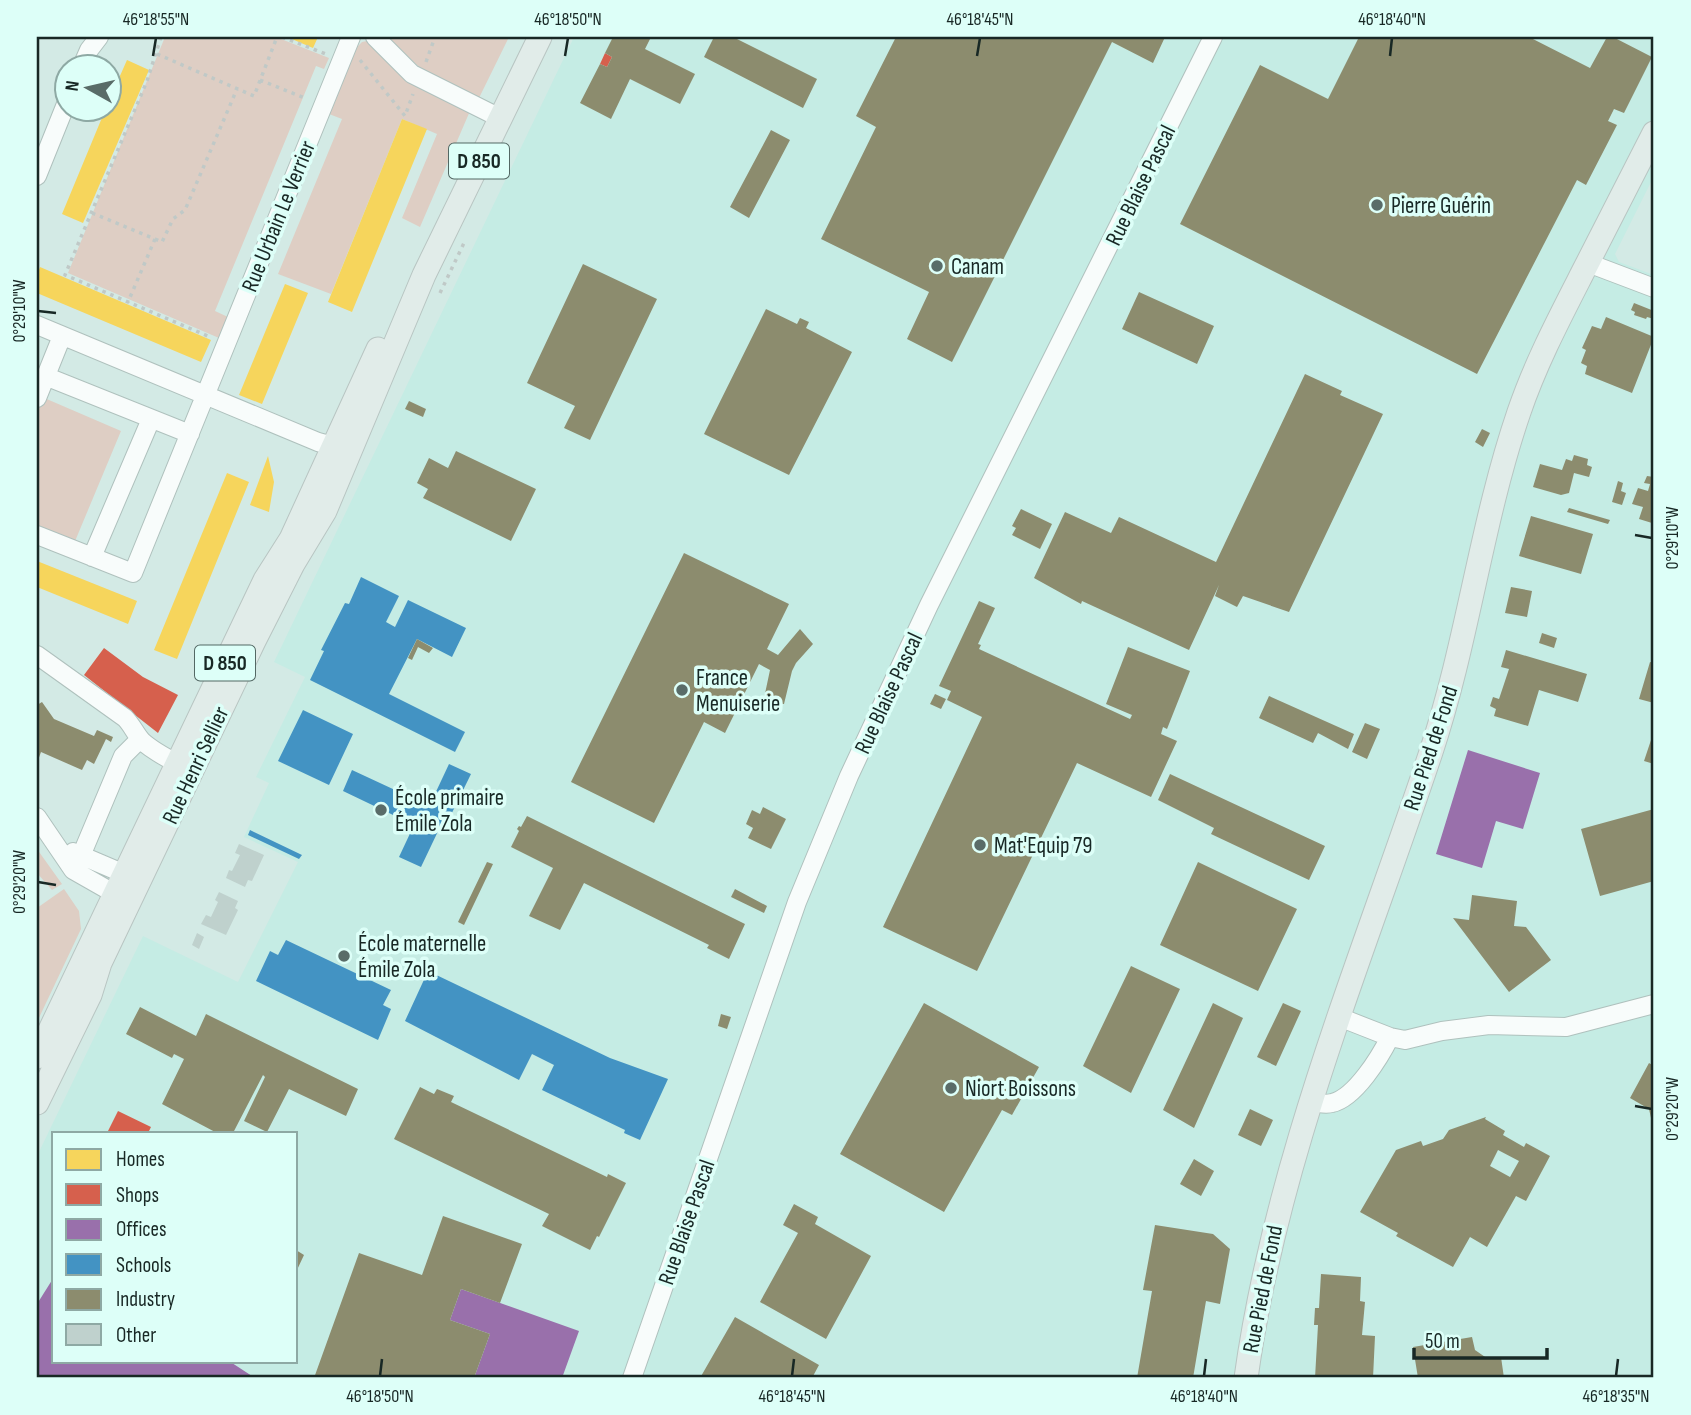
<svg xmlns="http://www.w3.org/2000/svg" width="1691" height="1415" font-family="'Sofia Sans Condensed',sans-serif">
<rect width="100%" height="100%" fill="#d3eae5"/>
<path fill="#c5ece4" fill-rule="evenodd" d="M574,37H1654V176L1615,254L1619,262L1654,275V1378H37V1156L143,936L238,982L298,862L244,837L269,783L256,777L305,677L274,662ZM54,1133H296V1361H54Z"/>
<path fill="#decec4" d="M165,37H276L329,58L324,69L316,66L215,311L228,317L219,338L68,273Z
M388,37H509L479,98L421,69Z
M367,41L422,90L470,111L420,227L402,218L437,134L402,119L331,294L278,274L342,119L329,114L355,49L362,42Z
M42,397L121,431L73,546L37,531V411Z
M37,849L62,884L52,890L37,873Z
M64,889L79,911L81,929L37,1022V908Z"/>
<path fill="#f6d55c" d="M287,37H318L313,48Z
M127,60L149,70L83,223L62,214L106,108H108V103Z
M402,119L427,129L352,312L328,302Z
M40,267L211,340L201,362L37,293V276Z
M285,284L308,293L262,404L239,395Z
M268,456L274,482L269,512L250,505Z
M227,473L249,482L177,659L154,650Z
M37,561L137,601L128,624L37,587Z"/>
<path fill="#d6604d" d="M605,53L612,57L607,67L600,64Z
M104,648L143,677L178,695L158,733L84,675Z
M118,1111L151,1127L148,1133H107Z"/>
<path fill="#9970ab" d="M1468,750L1540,773L1523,829L1496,821L1482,868L1436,854Z
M54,1277V1361H229L255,1378H37V1304Z
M461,1289L579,1331L562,1378H474L490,1334L450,1320Z"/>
<path fill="#4393c3" d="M361,577L399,596L386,622L395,627L408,600L466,628L452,657L417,639L389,694L465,732L455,752L310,680L324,651L321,650L345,603L349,604Z
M303,710L353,734L329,785L278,761Z
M449,764L471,774L445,827L441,825L421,867L399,857L414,825L343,791L352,770L423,803L428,793L434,796Z
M250,830L302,855L299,859L248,835Z
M286,940L391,990L383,1005L391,1009L378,1040L256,981L270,951L278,955Z
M428,971L610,1058L668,1079L640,1140L624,1133L625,1130L542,1090L554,1065L532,1054L519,1080L405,1021Z"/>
<path fill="#8c8c6e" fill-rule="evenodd" d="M613,37H651L645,49L695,74L680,104L630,79L611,119L580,103L600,64L607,67L612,57L605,53Z
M714,37H733L817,79L803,108L704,57Z
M896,37H1165L1153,63L1112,42L952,362L907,339L929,292L821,239L876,127L856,116Z
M1359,37H1529L1590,68L1607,37H1613L1652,57L1624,113L1614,109L1608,121L1617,125L1586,185L1577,180L1477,374L1180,224L1260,65L1328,99Z
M771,130L790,140L749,218L730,207Z
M583,264L657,299L590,440L564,428L575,406L527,383Z
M1139,292L1214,326L1197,364L1122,329Z
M1634,303L1654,311V319L1647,317L1646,319L1634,315L1635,312L1631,310Z
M766,309L797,324L800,318L809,322L806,328L852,352L789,475L704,434Z
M1606,317L1654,337L1632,393L1585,374L1587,366L1581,363L1586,350L1582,348L1592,326L1601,329Z
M1305,374L1342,391L1340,395L1383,414L1289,612L1243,596L1237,607L1215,596L1219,585L1189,650L1082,601L1081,604L1034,578L1065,512L1111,533L1119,517L1216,562Z
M409,401L426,409L423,417L405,409Z
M1482,429L1490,433L1483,447L1475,442Z
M456,451L536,489L511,541L423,498L428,489L417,483L429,458L448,468Z
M1574,455L1588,459L1587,465L1592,467L1589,477L1574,473L1569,493L1561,495L1533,487L1540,464L1562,470L1566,459L1572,461Z
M1647,476L1654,477L1652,523L1639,519L1643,507L1632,504L1638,488L1648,491L1650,484L1644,483Z
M1618,481L1623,483L1621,491L1626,493L1622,505L1612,502Z
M1569,508L1610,520L1608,524L1567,512Z
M1021,509L1052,524L1040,549L1012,535L1016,528L1012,526Z
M1531,516L1593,534L1581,574L1519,556Z
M684,553L789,604L767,649L778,655L800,629L813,644L796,663L792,671L784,704L763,703L770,670L759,664L725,733L704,722L654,823L571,782Z
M1511,587L1532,591L1527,617L1505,613Z
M979,601L995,608L978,644L981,645L979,649L1130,719L1132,715L1106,704L1128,647L1190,671L1167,729L1163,727L1161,734L1177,741L1151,797L1077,763L977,971L883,927L982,717L947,700L951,691L939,686Z
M1542,633L1557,638L1554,648L1539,643Z
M417,639L433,648L429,653L418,647L412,660L408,658Z
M1506,650L1587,674L1578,702L1539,690L1528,726L1494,716L1496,709L1490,706L1493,697L1499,699L1509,669L1501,667Z
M1650,662L1654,663V703L1639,699Z
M935,694L946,699L941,709L930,704Z
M1269,696L1354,734L1348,749L1318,733L1313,743L1259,718Z
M42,702L54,719L94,736L97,730L113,737L111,742L106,739L94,764L87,760L82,770L41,752L37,763V705Z
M1365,723L1380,729L1367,759L1352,752Z
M1654,731V764L1644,761Z
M1170,774L1325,846L1309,880L1211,834L1214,828L1158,800Z
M763,807L786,819L771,849L748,838L753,828L746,824L752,810L760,814Z
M1654,809V881L1600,896L1581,829Z
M527,816L745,924L729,959L707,948L709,945L584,883L560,930L529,916L553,868L511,847L519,831L517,829L519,826L521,827Z
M487,862L493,864L464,925L458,922Z
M1198,862L1297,909L1258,991L1160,945Z
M735,889L767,906L764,913L731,897Z
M1472,895L1517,901L1514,926L1526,927L1551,960L1509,992L1453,918L1469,920Z
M1131,966L1180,989L1131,1093L1083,1066Z
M924,1003L1039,1067L1012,1115L1002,1110L944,1212L840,1154Z
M1213,1003L1243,1018L1194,1128L1163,1110Z
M1283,1003L1301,1011L1276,1066L1257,1057Z
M140,1007L196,1036L206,1014L358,1089L346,1116L289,1089L267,1132L244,1121L265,1077L263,1075L233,1133H217L162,1104L184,1059L174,1054L172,1058L126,1034Z
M721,1014L731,1017L727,1029L718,1026Z
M1649,1063L1654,1066L1653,1127L1649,1109L1630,1098Z
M420,1087L434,1094L437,1089L454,1096L451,1102L607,1177L608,1174L626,1183L599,1237L597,1236L590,1250L542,1226L549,1214L394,1139Z
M1250,1109L1273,1120L1261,1146L1238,1135Z
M1486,1117L1485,1119L1505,1131L1503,1135L1524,1147L1526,1143L1550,1156L1526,1201L1516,1196L1487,1247L1470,1237L1453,1267L1396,1236L1398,1233L1360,1212L1396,1150L1421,1141L1423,1146L1443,1139L1449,1130ZM1498,1150L1519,1161L1510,1177L1490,1166Z
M1194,1159L1214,1171L1201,1196L1180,1184Z
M794,1204L818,1217L815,1224L871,1256L826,1339L760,1302L798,1233L783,1225Z
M443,1216L522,1244L500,1303L461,1289L450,1320L490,1334L474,1378H314L359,1253L422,1275Z
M1155,1225L1213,1234L1230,1249L1220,1304L1206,1301L1193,1378H1137L1152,1291L1143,1290Z
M296,1250L304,1255L296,1272Z
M1321,1274L1361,1277L1360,1301L1365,1302L1362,1335L1375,1336L1373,1378H1315L1318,1325H1314L1315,1308H1319Z
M735,1317L819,1365L812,1378H700Z
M1472,1337L1475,1350L1488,1359L1501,1357L1504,1378H1418L1413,1347Z"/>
<path fill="#bfd1cd" d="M239,844L264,855L252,881L248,880L245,887L226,878L229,870L232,871L240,855L235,853Z
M219,892L238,901L235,908L238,910L226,935L201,924L206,915L211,917L218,902L215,900Z
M197,933L204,937L199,949L192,945Z"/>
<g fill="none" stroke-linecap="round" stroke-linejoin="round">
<defs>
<path id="minor" d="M375,37L412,74L500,118
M82,66L89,50L99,37
M37,176L66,104
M1588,263L1654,288
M37,325L318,442L333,446
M45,376L190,434
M37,398L62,336
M37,535L133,573L351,37
M92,557L151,419
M37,655L125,718C132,725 136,735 142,741C155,753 171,760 186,768
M37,817L73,870L124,899
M73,852L134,878
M81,856L123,756L140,739
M1339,1017L1390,1037L1405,1040L1442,1031L1489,1025L1566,1027L1654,1004
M1310,1101C1317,1103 1325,1105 1332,1103C1355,1098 1380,1057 1390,1037
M632,1378L797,902L849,776L929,605L1213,37"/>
<path id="major" d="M37,1057L265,580L291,539L378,349
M37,1103L90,995L100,963L254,641L293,564L325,511L424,275L540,37
M1246,1378C1276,1161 1362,959 1431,752C1468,641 1481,523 1519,412C1536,362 1561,315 1585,268C1608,223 1631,178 1654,133"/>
</defs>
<use href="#minor" stroke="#afc1bd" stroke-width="20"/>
<use href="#major" stroke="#b8c5c2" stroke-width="25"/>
<path stroke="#c0c9c7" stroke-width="3.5" stroke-dasharray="3.5 5" stroke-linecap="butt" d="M161,37L147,81L65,275L210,337
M282,37L326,54
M157,54L254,96L277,37
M360,60L405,116L413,94
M426,62L435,37
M260,80L307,99
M92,213L155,239L128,302
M155,239L162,242L173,219L185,210L237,89
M440,293L464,243"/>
<use href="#minor" stroke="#f8fcfb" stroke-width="18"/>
<use href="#major" stroke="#e1ece9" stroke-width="23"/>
</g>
<path fill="none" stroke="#182825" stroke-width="2.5" d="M153,56L156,38M565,56L568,38M977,56L980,38M1390,56L1392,38M38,311L56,313M1635,535L1652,538M38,882L56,885M1635,1106L1652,1109M380,1376L382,1359M792,1376L794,1359M1204,1376L1206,1359M1616,1376L1618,1359"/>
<g fill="#596c68" stroke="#ddfff8" stroke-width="2.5">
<circle cx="1377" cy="205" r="7"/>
<circle cx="937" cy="266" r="7"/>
<circle cx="682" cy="690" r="7"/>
<circle cx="381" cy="810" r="7"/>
<circle cx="980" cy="845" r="7"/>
<circle cx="344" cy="956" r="7"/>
<circle cx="951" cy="1088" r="7"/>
</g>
<g text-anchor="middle" stroke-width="7" stroke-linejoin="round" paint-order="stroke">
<g fill="#ddfff8" stroke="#536864" stroke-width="2">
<rect x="449" y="143.5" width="60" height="35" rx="5"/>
<rect x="195" y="645.5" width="60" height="35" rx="5"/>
</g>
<g font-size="21" font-weight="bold" fill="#182825">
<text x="479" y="168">D 850</text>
<text x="225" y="670">D 850</text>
</g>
<g font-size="23" fill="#182825" stroke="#ddfff8">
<text transform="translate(1140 185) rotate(-64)" y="8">Rue Blaise Pascal</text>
<text transform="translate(278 216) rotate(-68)" y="8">Rue Urbain Le Verrier</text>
<text transform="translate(888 693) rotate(-65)" y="8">Rue Blaise Pascal</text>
<text transform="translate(1430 748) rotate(-72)" y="8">Rue Pied de Fond</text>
<text transform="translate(195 765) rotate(-65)" y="8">Rue Henri Sellier</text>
<text transform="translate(686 1222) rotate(-71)" y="8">Rue Blaise Pascal</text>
<text transform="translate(1262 1289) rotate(-79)" y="8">Rue Pied de Fond</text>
</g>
<g font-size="23" fill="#182825" stroke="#ddfff8" text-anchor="start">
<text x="1391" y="213">Pierre Guérin</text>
<text x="951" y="274">Canam</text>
<text x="696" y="685">France<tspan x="696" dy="26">Menuiserie</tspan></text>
<text x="395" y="805">École primaire<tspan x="395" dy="26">Émile Zola</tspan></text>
<text x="994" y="853">Mat'Equip 79</text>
<text x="358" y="951">École maternelle<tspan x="358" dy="26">Émile Zola</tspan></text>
<text x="965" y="1096">Niort Boissons</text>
</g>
</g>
<rect width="1691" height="1415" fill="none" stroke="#ddfff8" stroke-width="77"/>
<rect x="52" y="1132" width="245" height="231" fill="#ddfff8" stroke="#8ea9a4" stroke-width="2"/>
<rect x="66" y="1149" width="35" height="21" fill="#f6d55c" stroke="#8ea9a4" stroke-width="2"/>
<text x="116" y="1166" font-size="21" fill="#182825">Homes</text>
<rect x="66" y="1184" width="35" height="21" fill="#d6604d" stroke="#8ea9a4" stroke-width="2"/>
<text x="116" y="1202" font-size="21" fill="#182825">Shops</text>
<rect x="66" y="1219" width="35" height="21" fill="#9970ab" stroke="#8ea9a4" stroke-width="2"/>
<text x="116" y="1236" font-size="21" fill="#182825">Offices</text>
<rect x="66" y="1254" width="35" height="21" fill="#4393c3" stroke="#8ea9a4" stroke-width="2"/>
<text x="116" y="1272" font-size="21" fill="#182825">Schools</text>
<rect x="66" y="1289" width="35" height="21" fill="#8c8c6e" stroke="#8ea9a4" stroke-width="2"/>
<text x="116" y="1306" font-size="21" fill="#182825">Industry</text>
<rect x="66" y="1324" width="35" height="21" fill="#bfd1cd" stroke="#8ea9a4" stroke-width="2"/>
<text x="116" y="1342" font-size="21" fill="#182825">Other</text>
<g transform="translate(88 88) rotate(278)"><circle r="33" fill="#ddfff8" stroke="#8ea9a4" stroke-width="2"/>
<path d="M0-5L12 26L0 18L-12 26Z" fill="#596c68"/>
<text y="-10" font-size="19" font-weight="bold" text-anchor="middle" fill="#182825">N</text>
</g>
<path d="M1414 1348v10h133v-10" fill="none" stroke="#182825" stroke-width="3.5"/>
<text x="1425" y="1348" font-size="21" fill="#182825" stroke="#ddfff8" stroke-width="5" paint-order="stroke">50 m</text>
<rect x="38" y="38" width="1614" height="1338" fill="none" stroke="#182825" stroke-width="2.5"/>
<g font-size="18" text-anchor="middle" fill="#182825">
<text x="156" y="25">46°18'55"N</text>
<text x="568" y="25">46°18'50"N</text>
<text x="980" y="25">46°18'45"N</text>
<text x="1392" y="25">46°18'40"N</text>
<text transform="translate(19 311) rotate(-90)" y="6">0°29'10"W</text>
<text transform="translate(1672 538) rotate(-90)" y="6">0°29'10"W</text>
<text transform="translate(19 882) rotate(-90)" y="6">0°29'20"W</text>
<text transform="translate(1672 1109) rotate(-90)" y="6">0°29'20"W</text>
<text x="380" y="1402">46°18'50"N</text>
<text x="792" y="1402">46°18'45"N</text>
<text x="1204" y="1402">46°18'40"N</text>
<text x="1616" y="1402">46°18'35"N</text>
</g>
</svg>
